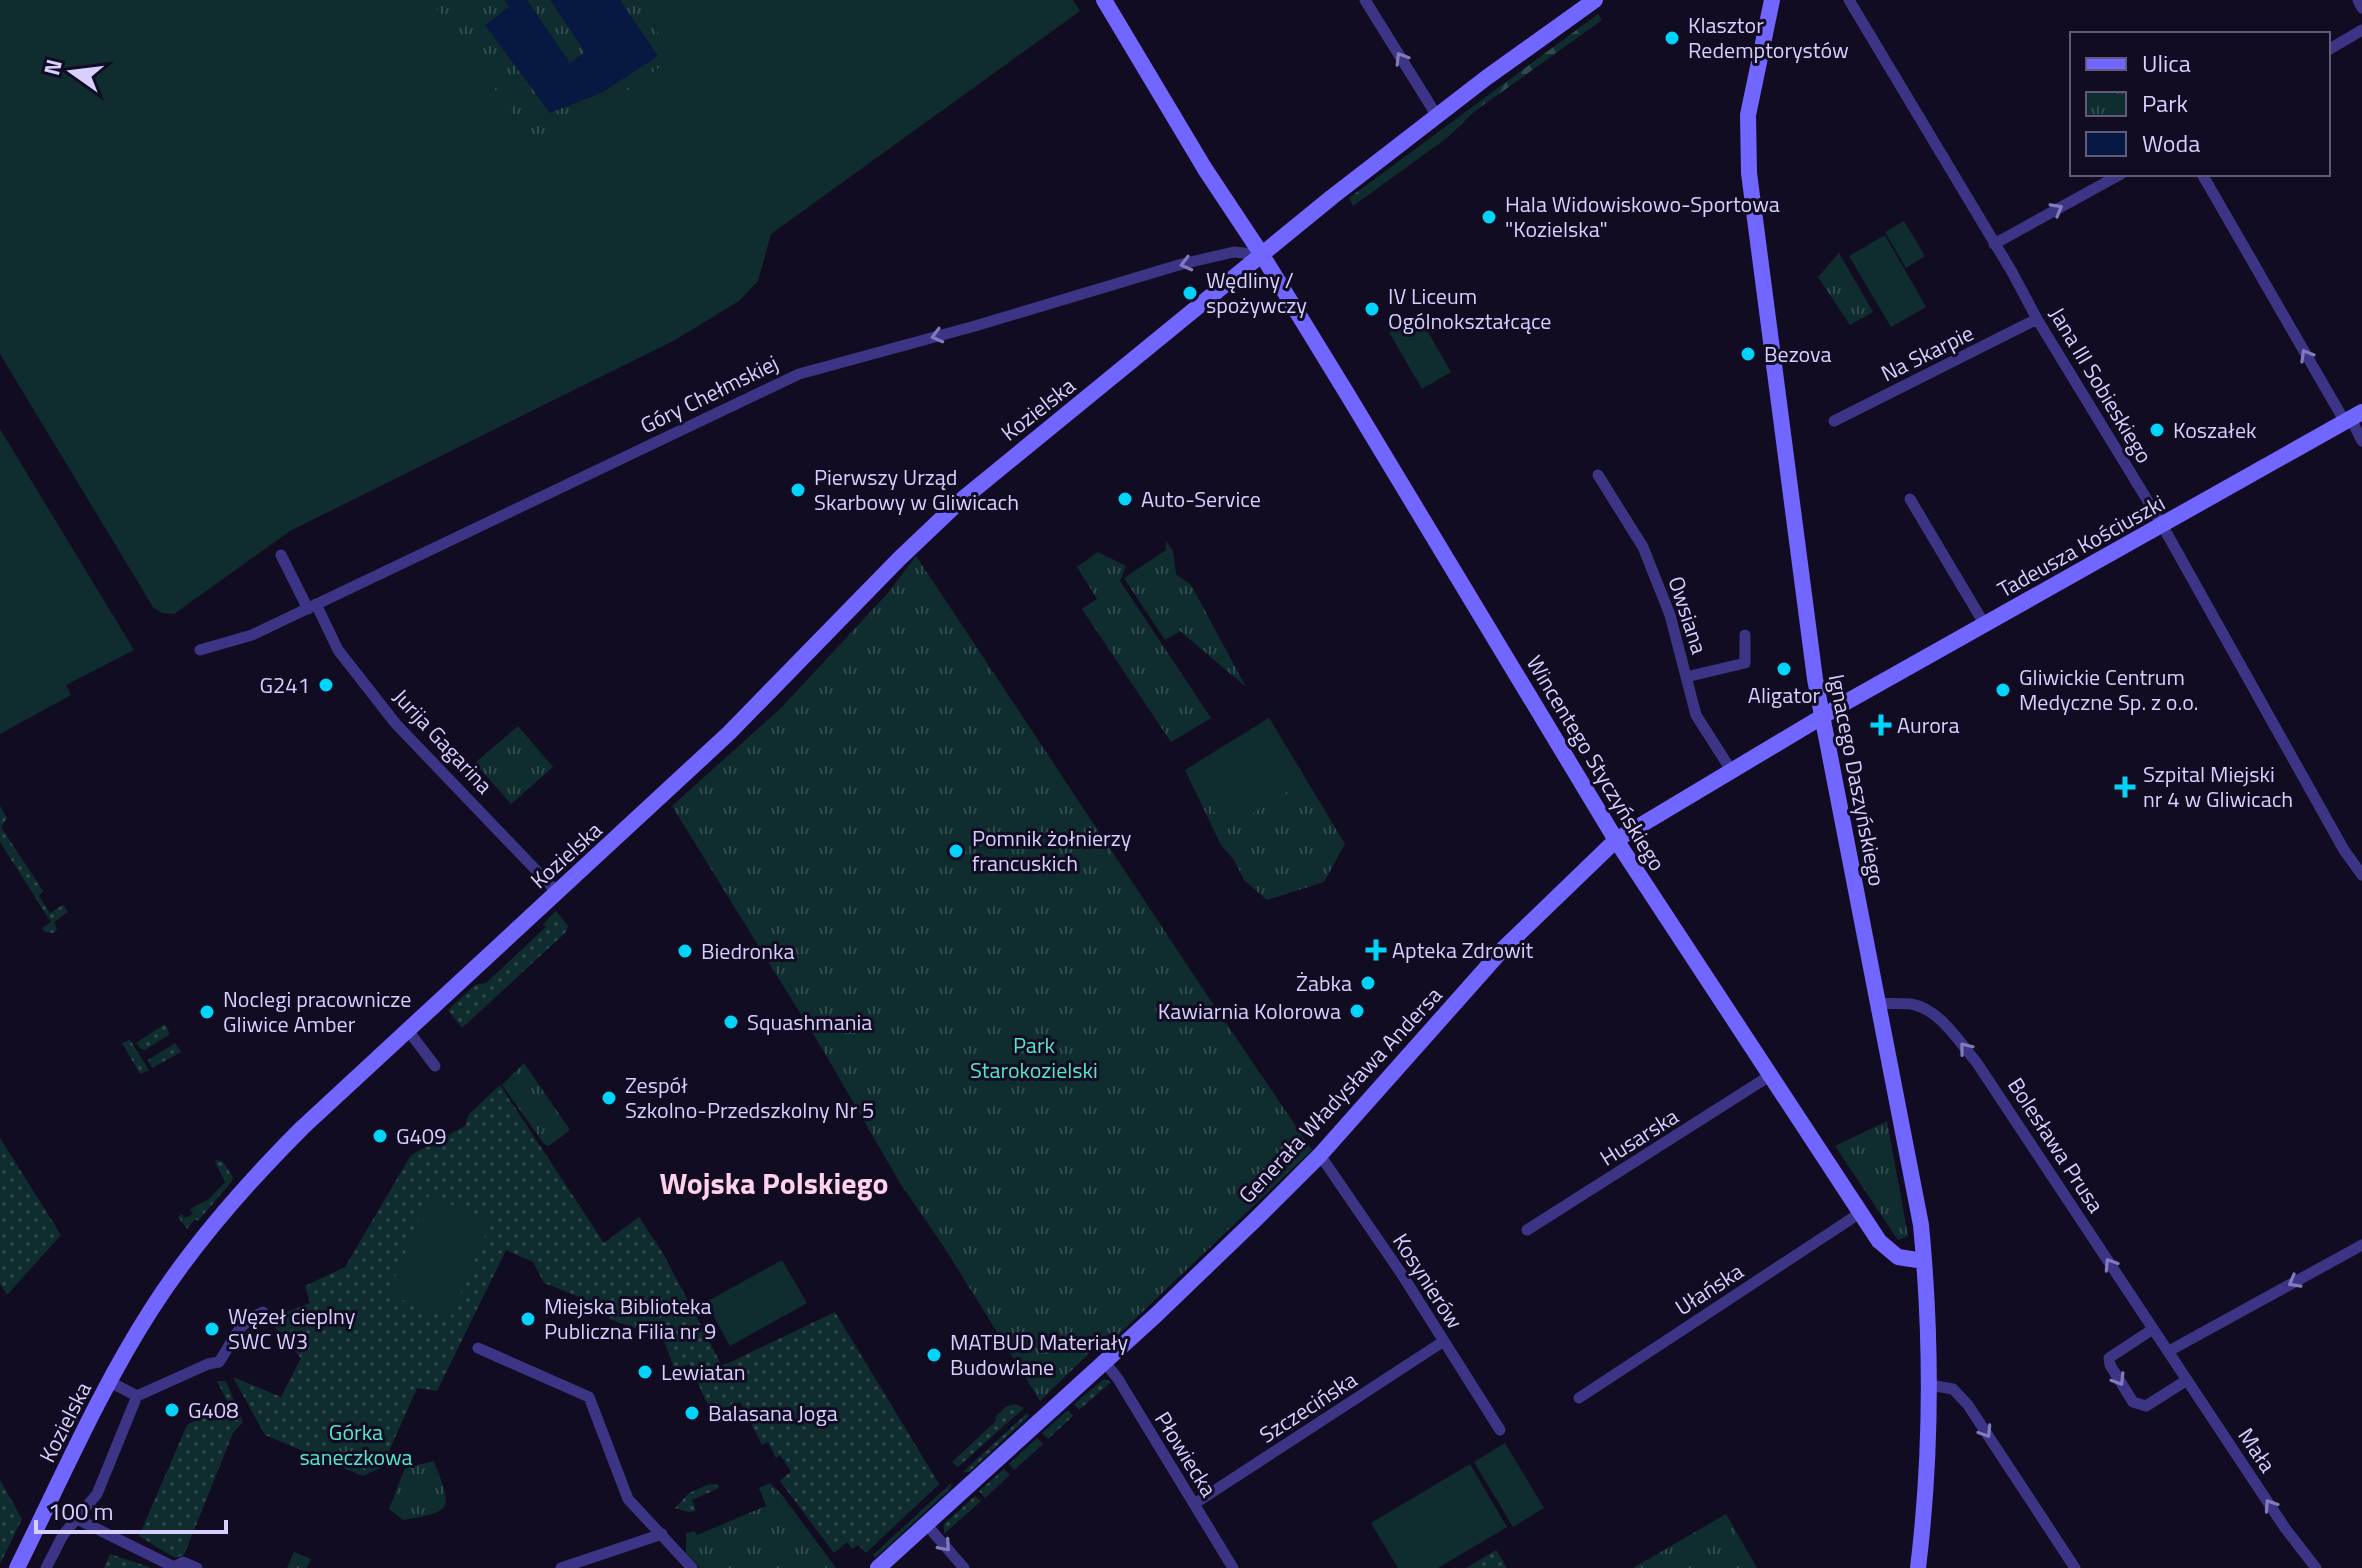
<svg xmlns="http://www.w3.org/2000/svg" width="2362" height="1568" font-family="'Titillium Web',sans-serif">
<defs>
<pattern id="grass-dots" width="8" height="8" patternUnits="userSpaceOnUse" patternTransform="scale(2)"><rect width="8" height="8" fill="#0f2d2e"/><path d="M2 2h.1M6 6h.1" fill="none" stroke="#314a4d" stroke-width="1.8" stroke-linecap="round"/></pattern>
<pattern id="forest-firs" width="22" height="20" patternUnits="userSpaceOnUse" patternTransform="scale(2)"><rect width="22" height="20" fill="#0f2d2e"/><path d="M5 1l3.5 6h-7zM16 11l3.5 6h-7z" fill="#314a4d"/></pattern>
<pattern id="park-tufts" width="24" height="20" patternUnits="userSpaceOnUse" patternTransform="scale(2)"><rect width="24" height="20" fill="#0f2d2e"/><path d="M3 7l-1-3M5 7V3M7 7l1-3M15 17l-1-3M17 17v-4M19 17l1-3" fill="none" stroke="#314a4d"/></pattern>
</defs>
<rect width="100%" height="100%" fill="#120c23"/>
<path fill="url(#grass-dots)" d="M0,806L7,818L1,827L43,891L39,896L50,913L63,905L68,912L54,922L57,929L53,933L45,932L42,928L51,922L0,842Z
M556,911L568,926L566,932L462,1028L448,1010L475,985L486,983L546,927L543,924Z
M165,1024L170,1034L145,1050L140,1048L136,1043Z
M130,1040L149,1070L140,1074L122,1043Z
M175,1043L181,1052L152,1068L148,1060Z
M500,1085L604,1243L639,1217L664,1255L722,1366L835,1312L939,1484L866,1553L858,1545L852,1549L847,1542L834,1553L780,1481L791,1471L780,1455L776,1458L768,1442L762,1445L740,1402L712,1414L689,1364L675,1371L663,1338L609,1319L607,1308L544,1283L533,1262L506,1250L437,1391L417,1388L382,1467L363,1476L265,1435L233,1377L281,1397L301,1358L268,1319L310,1303L305,1286L345,1267L411,1155L465,1126L469,1114Z
M0,1138L61,1235L7,1295L0,1284Z
M216,1160L223,1162L233,1177L232,1181L198,1221L195,1219L187,1229L178,1217L182,1214L185,1218L193,1214L190,1209L209,1199L225,1182L215,1162Z
M1104,1379L1111,1382L1079,1410L1074,1404Z
M217,1381H226L243,1422L233,1433L184,1555L175,1558L139,1536L187,1425L228,1403Z
M1015,1404L1024,1408L958,1467L952,1462L996,1421V1416L1007,1406Z
M1068,1410L1073,1416L1048,1439L1042,1433Z
M1027,1413L1029,1416L969,1472H963Z
M1037,1438L1043,1444L1014,1470L1009,1464Z
M1004,1469L1010,1475L985,1498L979,1491Z
M0,1480L22,1519L0,1564Z
M951,1483V1488L875,1558L873,1555Z
M709,1484L718,1485L719,1488L692,1500L696,1511L688,1512L675,1508L689,1493Z
M975,1496L981,1501L944,1534V1524Z
M1496,1550L1507,1568H1466Z
M110,1554L152,1568H104Z"/>
<path fill="url(#forest-firs)" d="M1598,14L1602,20L1475,111L1448,137L1353,206L1349,198Z"/>
<path fill="url(#park-tufts)" d="M430,0H636L675,57L540,154Z
M1839,253L1873,312L1850,325L1818,277Z
M1166,541L1173,551L1176,574L1191,585L1246,687L1180,631L1165,640L1124,578L1166,550Z
M1098,552L1126,566L1120,581L1211,718L1171,742L1082,609L1097,599L1077,567Z
M916,556L1213,1004L1211,1019L1226,1023L1312,1150L1115,1338L1110,1333L1040,1401L944,1247L900,1183L823,1050L672,806L780,709L887,594Z
M1269,718L1345,844L1324,882L1267,900L1244,880L1234,860L1221,845L1185,770Z
M518,726L553,767L511,804L475,763Z
M524,1063L570,1130L549,1146L544,1144L502,1085Z
M1887,1121L1908,1236L1898,1240L1835,1146Z
M334,1415L382,1421L381,1454L367,1469L358,1473L329,1461Z
M434,1461C452,1510 455,1511 403,1520L389,1509L405,1468Z
M770,1483L782,1495L836,1568H700L686,1553V1534L694,1531L697,1535L766,1506L759,1488Z
M1726,1514L1757,1568H1633Z
M294,1552L311,1559L307,1568H287Z"/>
<path fill="#0f2d2e" d="M0,0H430L541,153L674,57L636,0H1073L1080,11L771,234L758,281L739,301L675,340L290,531L174,614L162,613L153,607L0,354Z
M1904,221L1925,256L1906,268L1885,232Z
M1885,235L1926,307L1891,327L1849,256Z
M1418,315L1451,372L1422,389L1389,332Z
M0,429L134,650L66,685L71,695L0,734Z
M1269,718L1306,780L1226,830L1188,769Z
M429,1195L491,1221L450,1319L388,1294Z
M782,1260L807,1303L730,1346L706,1302Z
M1505,1443L1544,1508L1513,1527L1474,1462Z
M1470,1464L1507,1527L1438,1568H1398L1371,1523Z"/>
<path fill="#071942" d="M504,0H527L570,63L585,52L550,0H620L658,56L603,92L550,113L485,25L509,7Z"/>
<g fill="none" stroke-linecap="round" stroke-linejoin="round">
<path stroke="#3c3585" stroke-width="11" d="M1365,0L1437,116
M1849,0L2012,272L2037,319L2157,516L2344,850L2362,875
M2358,0L2362,8
M2328,50L2362,30
M2202,174L2345,422
M1994,244L2121,174
M2351,419L2362,441
M1834,421L2037,319
M1598,475L1643,547L1670,615L1696,715L1731,770
M1910,499L1985,625
M281,555L308,609
M316,604L338,650L396,724L557,892
M200,650L252,635L799,374L975,326L1182,264L1234,252L1262,255
M1686,677L1745,663V635
M1879,1003C1889,1004 1901,1003 1911,1004C1940,1009 1959,1042 1977,1063L2285,1528L2316,1568
M407,1029L435,1066
M1320,1155L1401,1273L1500,1430
M1527,1230L1771,1075
M2153,1329L2109,1358L2110,1365L2133,1402L2146,1406L2187,1380
M478,1348L589,1397L628,1499L692,1568
M2169,1351L2362,1245
M1104,1361L1118,1379L1233,1568
M110,1382L137,1396L208,1364L219,1362C233,1341 238,1322 263,1312
M1930,1385L1953,1389L1968,1405L2075,1568
M1579,1398L1860,1213
M1194,1504L1444,1341
M77,1519L174,1567L183,1562L197,1568
M926,1524L964,1568
M46,1568L63,1535L97,1494L137,1396
M561,1568L662,1534"/>
<path stroke="#7166ff" stroke-width="16" d="M1104,0L1205,169L1262,255L1346,392L1616,840L1879,1241L1898,1257L1924,1261
M1772,0L1748,115L1749,173L1815,679L1921,1225C1932,1340 1932,1453 1918,1568
M17,1568C60,1482 99,1391 151,1310C193,1244 247,1183 302,1128L729,733L899,559L959,502L1332,197L1486,78L1595,0
M878,1568L1156,1315L1258,1217L1320,1155L1503,949L1616,840L1850,700L2362,412"/>
</g>
<defs><path id="oneway-chevron" d="M-2-3.5L2.5 0L-2 3.5" fill="none" stroke-width="1.6" stroke-linecap="round" stroke-linejoin="round" transform="scale(2)"/></defs>
<g stroke="#827abc">
<use href="#oneway-chevron" transform="translate(1401 58) rotate(-122)"/>
<use href="#oneway-chevron" transform="translate(2057 209) rotate(-29)"/>
<use href="#oneway-chevron" transform="translate(1186 264) rotate(165)"/>
<use href="#oneway-chevron" transform="translate(937 336) rotate(165)"/>
<use href="#oneway-chevron" transform="translate(2306 355) rotate(-120)"/>
<use href="#oneway-chevron" transform="translate(1965 1048) rotate(-129)"/>
<use href="#oneway-chevron" transform="translate(2110 1264) rotate(-123)"/>
<use href="#oneway-chevron" transform="translate(2294 1282) rotate(151)"/>
<use href="#oneway-chevron" transform="translate(2119 1380) rotate(58)"/>
<use href="#oneway-chevron" transform="translate(1986 1432) rotate(57)"/>
<use href="#oneway-chevron" transform="translate(2270 1505) rotate(-124)"/>
<use href="#oneway-chevron" transform="translate(945 1546) rotate(49)"/>
</g>
<g fill="#00d4fa" stroke="#120c23" stroke-width="3">
<circle cx="1672" cy="38" r="8"/>
<circle cx="1489" cy="217" r="8"/>
<circle cx="1190" cy="293" r="8"/>
<circle cx="1372" cy="309" r="8"/>
<circle cx="1748" cy="354" r="8"/>
<circle cx="2157" cy="430" r="8"/>
<circle cx="798" cy="490" r="8"/>
<circle cx="1125" cy="499" r="8"/>
<circle cx="1784" cy="669" r="8"/>
<circle cx="326" cy="685" r="8"/>
<circle cx="2003" cy="690" r="8"/>
<path d="M1877 713h8v8h8v8h-8v8h-8v-8h-8v-8h8z"/>
<path d="M2121 775h8v8h8v8h-8v8h-8v-8h-8v-8h8z"/>
<circle cx="956" cy="851" r="8"/>
<path d="M1372 938h8v8h8v8h-8v8h-8v-8h-8v-8h8z"/>
<circle cx="685" cy="951" r="8"/>
<circle cx="1368" cy="983" r="8"/>
<circle cx="1357" cy="1011" r="8"/>
<circle cx="207" cy="1012" r="8"/>
<circle cx="731" cy="1022" r="8"/>
<circle cx="609" cy="1098" r="8"/>
<circle cx="380" cy="1136" r="8"/>
<circle cx="528" cy="1319" r="8"/>
<circle cx="212" cy="1329" r="8"/>
<circle cx="934" cy="1355" r="8"/>
<circle cx="645" cy="1372" r="8"/>
<circle cx="172" cy="1410" r="8"/>
<circle cx="692" cy="1413" r="8"/>
</g>
<g text-anchor="middle" stroke-width="6" stroke-linejoin="round" paint-order="stroke">
<g font-size="22" fill="#d7cfff" stroke="#120c23" text-anchor="start">
<text x="1688" y="33">Klasztor<tspan x="1688" dy="25">Redemptorystów</tspan></text>
<text x="1505" y="212">Hala Widowiskowo-Sportowa<tspan x="1505" dy="25">"Kozielska"</tspan></text>
<text x="1206" y="288">Wędliny /<tspan x="1206" dy="25">spożywczy</tspan></text>
<text x="1388" y="304">IV Liceum<tspan x="1388" dy="25">Ogólnokształcące</tspan></text>
<text x="1764" y="362">Bezova</text>
<text x="2173" y="438">Koszałek</text>
<text x="814" y="485">Pierwszy Urząd<tspan x="814" dy="25">Skarbowy w Gliwicach</tspan></text>
<text x="1141" y="507">Auto-Service</text>
<text x="2019" y="685">Gliwickie Centrum<tspan x="2019" dy="25">Medyczne Sp. z o.o.</tspan></text>
<text x="310" y="693" text-anchor="end">G241</text>
<text x="1784" y="703" text-anchor="middle">Aligator</text>
<text x="1897" y="733">Aurora</text>
<text x="2143" y="782">Szpital Miejski<tspan x="2143" dy="25">nr 4 w Gliwicach</tspan></text>
<text x="972" y="846">Pomnik żołnierzy<tspan x="972" dy="25">francuskich</tspan></text>
<text x="1392" y="958">Apteka Zdrowit</text>
<text x="701" y="959">Biedronka</text>
<text x="1352" y="991" text-anchor="end">Żabka</text>
<text x="223" y="1007">Noclegi pracownicze<tspan x="223" dy="25">Gliwice Amber</tspan></text>
<text x="1341" y="1019" text-anchor="end">Kawiarnia Kolorowa</text>
<text x="747" y="1030">Squashmania</text>
<text x="625" y="1093">Zespół<tspan x="625" dy="25">Szkolno-Przedszkolny Nr 5</tspan></text>
<text x="396" y="1144">G409</text>
<text x="544" y="1314">Miejska Biblioteka<tspan x="544" dy="25">Publiczna Filia nr 9</tspan></text>
<text x="228" y="1324">Węzeł cieplny<tspan x="228" dy="25">SWC W3</tspan></text>
<text x="950" y="1350">MATBUD Materiały<tspan x="950" dy="25">Budowlane</tspan></text>
<text x="661" y="1380">Lewiatan</text>
<text x="188" y="1418">G408</text>
<text x="708" y="1421">Balasana Joga</text>
</g>
<g font-size="22" fill="#d7cfff" stroke="#120c23">
<text transform="translate(1927 353) rotate(-26)" y="8">Na Skarpie</text>
<text transform="translate(2101 385) rotate(59)" y="8">Jana III Sobieskiego</text>
<text transform="translate(709 394) rotate(-26)" y="8">Góry Chełmskiej</text>
<text transform="translate(1038 409) rotate(-38)" y="8">Kozielska</text>
<text transform="translate(2081 546) rotate(-29)" y="8">Tadeusza Kościuszki</text>
<text transform="translate(1688 615) rotate(72)" y="8">Owsiana</text>
<text transform="translate(443 741) rotate(47)" y="8">Jurija Gagarina</text>
<text transform="translate(1596 763) rotate(59)" y="8">Wincentego Styczyńskiego</text>
<text transform="translate(1857 780) rotate(79)" y="8">Ignacego Daszyńskiego</text>
<text transform="translate(566 855) rotate(-42)" y="8">Kozielska</text>
<text transform="translate(1340 1095) rotate(-47)" y="8">Generała Władysława Andersa</text>
<text transform="translate(1639 1137) rotate(-32)" y="8">Husarska</text>
<text transform="translate(2056 1145) rotate(57)" y="8">Bolesława Prusa</text>
<text transform="translate(1428 1281) rotate(57)" y="8">Kosynierów</text>
<text transform="translate(1709 1289) rotate(-33)" y="8">Ułańska</text>
<text transform="translate(1308 1407) rotate(-33)" y="8">Szczecińska</text>
<text transform="translate(65 1422) rotate(-63)" y="8">Kozielska</text>
<text transform="translate(2257 1450) rotate(56)" y="8">Mała</text>
<text transform="translate(1186 1454) rotate(58)" y="8">Płowiecka</text>
</g>
<g font-size="22" fill="#54e6c9" stroke="#120c23">
<text x="1034" y="1053">Park<tspan x="1034" dy="25">Starokozielski</tspan></text>
<text x="356" y="1440">Górka<tspan x="356" dy="25">saneczkowa</tspan></text>
</g>
<g font-size="30" font-weight="bold" fill="#ffd1ec" stroke="#120c23">
<text x="774" y="1194">Wojska Polskiego</text>
</g>
</g>
<rect x="2070" y="32" width="260" height="144" fill="#120c23" stroke="#615a7b" stroke-width="2"/>
<rect x="2086" y="58" width="40" height="12" fill="#7166ff" stroke="#615a7b" stroke-width="2"/>
<text x="2142" y="72" font-size="24" fill="#d7cfff">Ulica</text>
<rect x="2086" y="92" width="40" height="24" fill="url(#park-tufts)" stroke="#615a7b" stroke-width="2"/>
<text x="2142" y="112" font-size="24" fill="#d7cfff">Park</text>
<rect x="2086" y="132" width="40" height="24" fill="#071942" stroke="#615a7b" stroke-width="2"/>
<text x="2142" y="152" font-size="24" fill="#d7cfff">Woda</text>
<g transform="translate(72 72) rotate(284)" stroke="#120c23" stroke-width="6" paint-order="stroke">
<path d="M0-6L14 30L0 20L-14 30Z" fill="#d7cfff"/>
<text y="-12" font-size="22" font-weight="bold" text-anchor="middle" fill="#d7cfff">N</text>
</g>
<path d="M36 1520v12h190v-12" fill="none" stroke="#d7cfff" stroke-width="4"/>
<text x="48" y="1520" font-size="24" fill="#d7cfff" stroke="#120c23" stroke-width="6" paint-order="stroke">100 m</text>
</svg>
